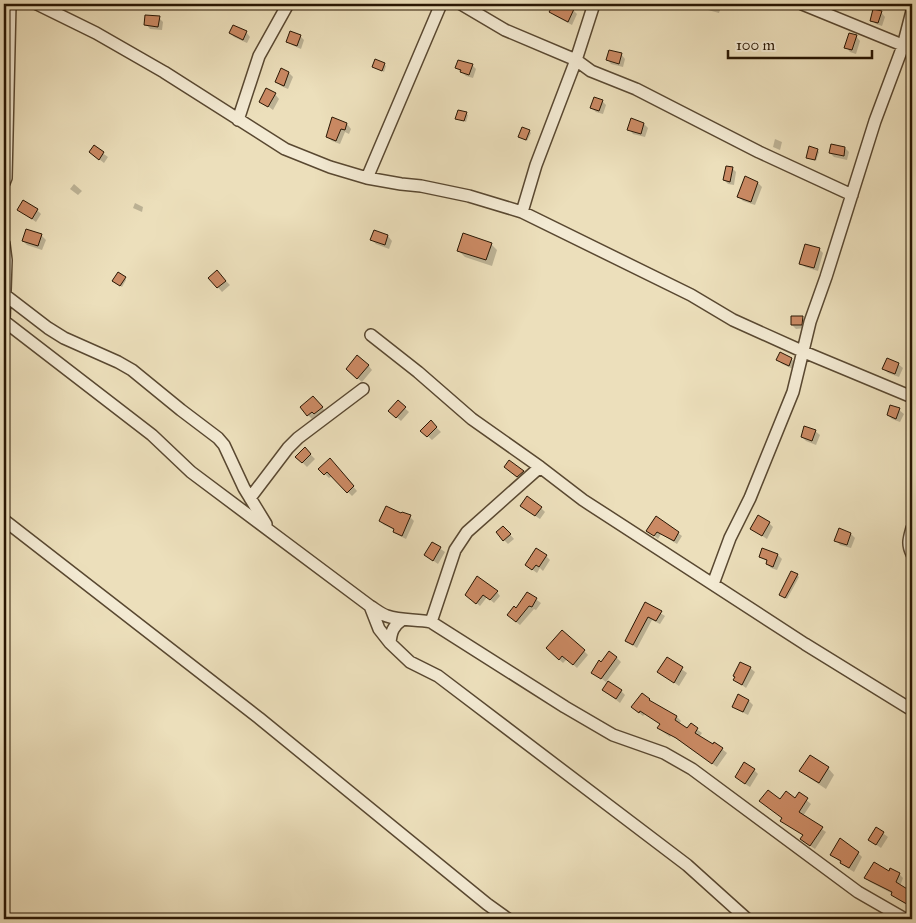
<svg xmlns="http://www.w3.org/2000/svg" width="916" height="923" font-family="'IM FELL Great Primer',serif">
<rect width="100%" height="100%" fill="#ecdfbb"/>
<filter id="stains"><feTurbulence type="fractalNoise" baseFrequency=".004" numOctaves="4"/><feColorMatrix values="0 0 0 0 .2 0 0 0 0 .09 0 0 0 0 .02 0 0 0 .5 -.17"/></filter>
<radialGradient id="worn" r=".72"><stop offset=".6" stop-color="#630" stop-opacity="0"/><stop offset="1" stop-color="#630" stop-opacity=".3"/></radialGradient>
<path fill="#0003" d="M555,4H560L573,10L577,14L572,25L555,16L551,12Z
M705,4H722L719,13L708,10L704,6Z
M881,12L885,17L882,26L876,24L872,20Z
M159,18L163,22L162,30L150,29L146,24Z
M246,32L250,37L247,43L234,37L230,33Z
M300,36L304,40L301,49L292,45L288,41Z
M856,36L860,41L856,54L850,52L846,47Z
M621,54L625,59L623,67L611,64L607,59Z
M384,64L386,66L384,72L374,67Z
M472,65L476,69L473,78L466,76L456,68Z
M282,70L289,73L293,77L288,89L281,86L277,82Z
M275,94L279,99L273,110L261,101Z
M602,101L606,105L603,114L596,112L591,108Z
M466,114L468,115L466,122L456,118Z
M333,119L347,124L351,129L349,134L345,132L340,144L332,141L328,137Z
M631,120L644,124L648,128L645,137L633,134L629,129Z
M529,131L531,133L527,141L519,137Z
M775,139L782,142L780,150L773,147Z
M94,147L108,157L104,163L90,152Z
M845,148L849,152L847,160L834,157L830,153Z
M817,150L819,152L816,161L808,157Z
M732,168L736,172L734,185L728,184L724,180Z
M758,183L762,187L755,205L743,201L739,197Z
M74,184L82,191L78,195L70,189Z
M135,203L143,207L142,212L133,208Z
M19,210H37L41,214L36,222Z
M41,235L46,240L42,250L27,245L23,241Z
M388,236L392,241L389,249L376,244L372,240Z
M491,244L497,250L492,266L465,257L459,251Z
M819,249L823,253L818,271L805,267L801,263Z
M221,276L230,285L222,292L210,278Z
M125,278L126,280L122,287L116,283Z
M802,317L806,321L805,328L796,329L792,325Z
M791,359L796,363L793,369L782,364L778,360Z
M898,364L903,368L899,377L888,373L884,369Z
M368,365L372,370L362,382L351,373Z
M317,401L326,412L319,417L317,415L312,419L308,415Z
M398,402L409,412L401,421L394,415Z
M899,410L904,414L900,422L892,419L888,415Z
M431,422L441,432L432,440L422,431Z
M815,431L820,435L816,445L806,441L802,437Z
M305,449L315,459L307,467L297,457Z
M509,462L527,476L522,481L509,471Z
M334,464L357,491L352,496L332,476L329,478L320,469Z
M541,508L545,512L540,519L526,510Z
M410,517L414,521L406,539L398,535L395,530L384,525L380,521Z
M769,523L773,527L767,539L752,529Z
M839,530L851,534L855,538L851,548L840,545L836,540Z
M507,531L514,539L508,544L504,540Z
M648,531L678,533L682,536L677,544L661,534L658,539Z
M432,543L445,552L438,564L425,555Z
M763,549L778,555L782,559L777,570L771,568L767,564L768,562L760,556Z
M546,556L550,560L543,571L540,568L537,573L526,565Z
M797,575L799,577L787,599L782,596Z
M497,592L500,596L494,603L487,597L480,606L466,595Z
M527,593L541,603L536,610L534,609L520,625L512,619Z
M646,604L665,616L660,624L652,620L637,648L626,641Z
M584,651L588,655L577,668L567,659L563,663L551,652Z
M617,658L621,662L606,682L593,672L602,664Z
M667,659L687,673L679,686L659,672Z
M750,668L755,672L746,688L735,680Z
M604,690L621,691L625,695L620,703Z
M749,701L753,705L748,715L738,710L734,706Z
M652,704L677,717L681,721L679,724L688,730L691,725L702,733L699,737L713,746L715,744L722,749L727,753L717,767L671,735L670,737L663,732L659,728L661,725L645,714L643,716L632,707Z
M828,768L834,775L826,789L808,777L801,771Z
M754,770L758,774L750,787L740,781Z
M799,794L811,804L803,816L826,832L815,849L806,843L804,836L782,821L783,819L780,800H796Z
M876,828L888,837L881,848L869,840Z
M858,853L862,857L854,872L846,867L832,855Z
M889,873L899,874L903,878L900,886L912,893V908L897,899L893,894L870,882L866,878Z"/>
<path fill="#cb8a64" stroke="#281603" d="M554,4H562L574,9L568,22L549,12Z
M873,9L882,11L878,23L870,21Z
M145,15L160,16L158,27L144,25Z
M233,25L247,31L243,40L229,33Z
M290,31L301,35L297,46L286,42Z
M849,33L857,35L852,50L844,48Z
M609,50L622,53L619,64L606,60Z
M375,59L385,63L382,71L372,67Z
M458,60L473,64L469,75L460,72L461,70L455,68Z
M281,68L289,72L284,86L275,82Z
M266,88L276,93L268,107L259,102Z
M594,97L603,100L599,111L590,108Z
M458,110L467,112L464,121L455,119Z
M332,117L347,123L345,130L341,129L336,141L326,137Z
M631,118L644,123L641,134L627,130Z
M522,127L530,130L526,140L518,137Z
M831,144L845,147L844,156L829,153Z
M94,145L104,152L99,160L89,152Z
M809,146L818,149L815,160L806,158Z
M726,166L733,167L730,182L723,180Z
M745,176L758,182L751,202L737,197Z
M23,200L38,209L32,219L17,210Z
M26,229L42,234L38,246L22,241Z
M374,230L388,235L385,245L370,240Z
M463,233L492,243L486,260L457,251Z
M805,244L820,248L814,268L799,264Z
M217,270L226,281L217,288L208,278Z
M118,272L126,277L120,286L112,281Z
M791,316H803L802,325H791Z
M780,352L792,358L789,366L776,360Z
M357,355L369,365L357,379L346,369Z
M887,358L899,363L895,374L882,369Z
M313,396L323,407L314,414L312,412L307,416L300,407Z
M398,400L406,407L396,418L388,411Z
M890,405L900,408L896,419L887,415Z
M431,420L437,427L427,437L420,431Z
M804,426L816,430L812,441L801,437Z
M305,447L311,454L302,463L295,457Z
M330,458L354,486L347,493L327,472L324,475L318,469Z
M509,460L524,471L517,477L504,467Z
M527,496L542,507L535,516L520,506Z
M386,506L401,513L402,512L411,515L402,536L393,532L394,529L379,521Z
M758,515L770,522L762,536L750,529Z
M656,516L679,532L674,541L657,532L654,536L646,531Z
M503,526L511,534L503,541L496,532Z
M839,528L851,533L847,545L834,541Z
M432,542L441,547L433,561L424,555Z
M536,548L547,555L539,567L536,565L532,570L525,565Z
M762,548L778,554L773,567L766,564L767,560L759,557Z
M791,571L798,574L785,598L779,595Z
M477,576L498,591L490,600L483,595L476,604L465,595Z
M527,592L537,598L532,607L529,606L516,622L507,615L514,606L516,608Z
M645,602L662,611L656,621L648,617L633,645L625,641Z
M562,630L585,650L573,665L562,656L559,660L546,648Z
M609,651L617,657L601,679L591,673L599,660L601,662Z
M667,657L683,667L674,683L657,672Z
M740,662L751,667L742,685L733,680L735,677L733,676Z
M608,681L622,690L616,699L602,690Z
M642,693L650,699L649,700L677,716L675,720L687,728L691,723L698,728L695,733L713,744L714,742L723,748L712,764L676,738L657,728L660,724L640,711L639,713L631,707Z
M738,694L749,700L743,712L732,707Z
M810,755L829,767L819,783L799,771Z
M744,762L755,769L745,784L735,777Z
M768,790L780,799L786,791L795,798L799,792L808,798L799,812L823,827L810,846L800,839L803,835L780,821L782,818L759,801Z
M876,827L884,832L876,845L868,840Z
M840,838L859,852L849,868L840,863L841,861L830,855Z
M874,862L889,871L890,868L900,873L896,882L912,892V907L891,895L892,892L864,878Z"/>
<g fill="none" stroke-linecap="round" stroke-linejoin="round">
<defs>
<path id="minor" d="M37,4L96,33L164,72L285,149L330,167L367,178L401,184L421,186L469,196L522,212L691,295L733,320L804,352L912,397
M461,4L505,30L576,60L591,71L636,89L759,152L852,195
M802,4L912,49
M238,120L259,56L288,4
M367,178L441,4
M4,183L6,178L10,4
M522,212L536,165L576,60L594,4
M4,244L6,260L4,320
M5,295L48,328L64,338L118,362L132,370L181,410L218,438L224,445L244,488L266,524
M4,321L152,435L191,472L370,606C375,609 381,614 387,616C401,621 416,619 431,622L565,707L613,735L664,753L692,769L858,892L905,919
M371,335L418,372L472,419L540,467
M250,498L288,448L298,438L363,389
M4,520L259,718L487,904L508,919
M912,528C909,539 907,544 912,554
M713,584L730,538L750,498L793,392L810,322L826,277L875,121L903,46L912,11
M370,606L379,629L390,643L410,662L438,676L687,865L747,919
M431,622L455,550L467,532L540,467L583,500L805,644L912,710
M390,643C391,632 393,626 402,620"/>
</defs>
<use href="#minor" stroke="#594831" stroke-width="14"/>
<use href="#minor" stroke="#f3ead3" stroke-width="11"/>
</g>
<rect width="916" height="923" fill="none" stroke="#ecdfbb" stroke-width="20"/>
<rect x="5" y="5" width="906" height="913" fill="none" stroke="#281603" stroke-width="2.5"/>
<rect x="10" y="10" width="896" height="903" fill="none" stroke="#281603"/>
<path d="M728 50v8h144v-8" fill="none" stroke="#281603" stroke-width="2.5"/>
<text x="736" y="50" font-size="15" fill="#281603" stroke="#f3ead3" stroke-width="4" paint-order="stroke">100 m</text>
<rect width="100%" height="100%" filter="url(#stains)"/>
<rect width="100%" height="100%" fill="url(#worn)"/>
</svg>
